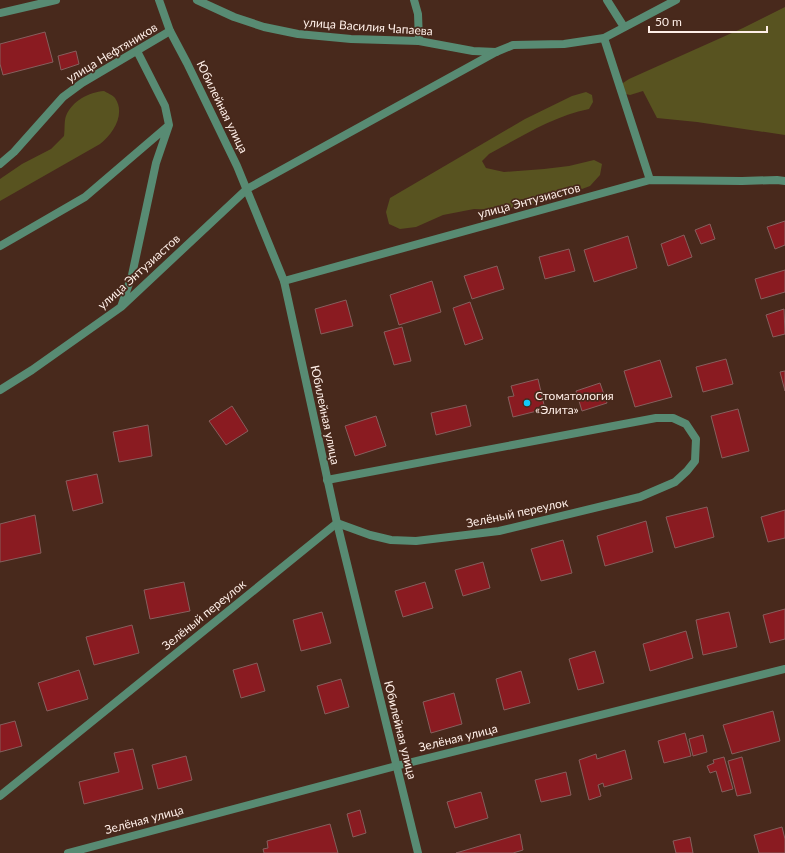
<svg xmlns="http://www.w3.org/2000/svg" width="785" height="853" font-family="Lato,sans-serif">
<rect width="100%" height="100%" fill="#48291c"/>
<path fill="#585320" d="M785,7V135L697,122L657,118L643,91L630,95L622,93L620,88L623,83L629,79L743,28Z
M104,91C107,93 113,95 115,98C126,114 113,134 100,144L0,201V179L22,164L51,149L64,136C65,130 64,121 66,116C72,101 89,92 104,91Z
M586,92L592,95L593,102L589,109C553,116 521,137 489,154L482,161L486,168L504,172L544,169L569,166L594,160L602,164L600,175L590,186L558,198L501,210L474,209L443,215L416,227L400,229L389,224L386,212L390,198L525,119L572,96Z"/>
<path fill="#8a1b21" stroke="#865f5d" d="M45,32L53,62L3,75L0,64V44Z
M76,51L79,64L61,70L58,56Z
M785,221V245L775,249L767,227Z
M710,224L715,239L701,244L695,230Z
M684,235L692,257L668,266L661,244Z
M628,236L637,268L594,282L584,250Z
M569,249L575,271L545,279L539,257Z
M497,266L504,289L472,299L464,276Z
M785,270V292L761,299L755,279Z
M432,281L441,312L399,325L390,295Z
M346,300L353,326L321,334L315,309Z
M470,302L483,339L465,345L453,308Z
M784,309L785,334L773,337L766,315Z
M402,327L411,361L394,365L384,332Z
M726,359L733,384L703,392L696,367Z
M660,360L672,397L635,407L624,371Z
M785,371V391L780,372Z
M538,379L545,409L513,417L508,397L514,396L511,386Z
M600,383L607,403L582,411L576,391Z
M466,405L471,426L436,435L431,413Z
M232,406L248,431L226,445L209,421Z
M738,409L749,451L722,458L711,416Z
M376,416L386,446L355,456L345,426Z
M148,425L152,456L119,462L113,432Z
M97,474L103,503L73,511L66,481Z
M707,507L714,537L675,548L666,517Z
M785,510V538L768,542L761,517Z
M35,515L41,553L0,562V524Z
M646,521L653,552L605,566L597,536Z
M563,540L572,573L541,581L531,549Z
M483,562L490,588L463,596L455,570Z
M184,582L190,611L150,619L144,590Z
M425,582L433,608L403,617L395,591Z
M785,609V639L770,643L763,615Z
M322,612L331,643L301,651L293,620Z
M729,612L737,647L703,655L696,620Z
M132,625L139,653L94,665L86,637Z
M686,631L693,658L650,671L643,644Z
M595,651L604,683L578,690L569,659Z
M257,663L265,691L241,698L233,670Z
M79,670L88,699L47,711L38,683Z
M521,671L530,703L504,710L496,679Z
M341,679L349,707L325,714L317,686Z
M454,693L462,724L431,733L423,702Z
M773,711L780,741L732,754L723,725Z
M15,721L22,746L0,752V725Z
M685,733L691,756L664,763L658,741Z
M703,735L707,752L693,756L689,739Z
M133,749L143,789L84,804L79,782L119,772L114,753Z
M625,750L632,779L604,787L603,783L598,785L601,796L589,800L579,760L596,754L597,759Z
M186,756L192,780L158,789L152,765Z
M724,757L733,789L722,792L716,771L710,773L707,766L714,763L713,760Z
M742,757L751,793L737,796L728,761Z
M566,772L571,795L541,802L535,780Z
M481,792L488,818L455,828L447,802Z
M360,810L366,833L353,837L347,814Z
M330,824L338,853H264L263,849L268,848L267,841Z
M782,827L785,839V853H759L754,835Z
M520,834L523,850L513,853H456Z
M690,837L693,853H676L673,841Z"/>
<g fill="none" stroke-linecap="round" stroke-linejoin="round">
<path stroke="#588b73" stroke-width="8" d="M197,0L234,17L264,27L298,34L351,39L419,41L473,51L496,52
M604,38L650,180"/>
<path stroke="#588b73" stroke-width="8" d="M414,0L418,14L419,41
M0,13L56,0
M0,164L14,152L63,97L82,83L170,31
M0,246L85,197L168,126
M284,281L650,180L742,181L777,180L785,181
M121,307L132,275L156,163L169,125L165,106L137,51
M0,390L32,370L121,307L247,189
M0,796L337,523L370,535L391,540L416,541L499,531L640,497L675,482L687,471L695,461L696,439L686,424L673,418H656L327,480
M68,853L396,766L785,669"/>
<path stroke="#588b73" stroke-width="8" d="M159,0L170,31L187,63L237,166L284,281L337,523L418,853
M607,0L624,27
M247,189L496,52L513,45L564,44L604,38L676,0"/>
</g>
<circle fill="#12cafb" stroke="#48291c" stroke-width="1.5" cx="527" cy="403" r="4"/>
<g text-anchor="middle" stroke-width="3.5" stroke-linejoin="round" paint-order="stroke">
<g font-size="12" fill="#feeee7" stroke="#48291c">
<text transform="translate(368 27) rotate(4)" y="4">улица Василия Чапаева</text>
<text transform="translate(112 53) rotate(-31)" y="4">улица Нефтяников</text>
<text transform="translate(222 107) rotate(64)" y="4">Юбилейная улица</text>
<text transform="translate(529 201) rotate(-15)" y="4">улица Энтузиастов</text>
<text transform="translate(139 272) rotate(-42)" y="4">улица Энтузиастов</text>
<text transform="translate(325 415) rotate(78)" y="4">Юбилейная улица</text>
<text transform="translate(517 513) rotate(-12)" y="4">Зелёный переулок</text>
<text transform="translate(204 615) rotate(-39)" y="4">Зелёный переулок</text>
<text transform="translate(400 730) rotate(76)" y="4">Юбилейная улица</text>
<text transform="translate(458 738) rotate(-14)" y="4">Зелёная улица</text>
<text transform="translate(144 820) rotate(-15)" y="4">Зелёная улица</text>
</g>
<g font-size="12" fill="#feeee7" stroke="#48291c" text-anchor="start">
<text x="535" y="400">Стоматология<tspan x="535" dy="14">«Элита»</tspan></text>
</g>
</g>
<path d="M649 26v6h118v-6" fill="none" stroke="#feeee7" stroke-width="2"/>
<text x="655" y="26" font-size="12" fill="#feeee7" stroke="#48291c" stroke-width="3" paint-order="stroke">50 m</text>
</svg>
